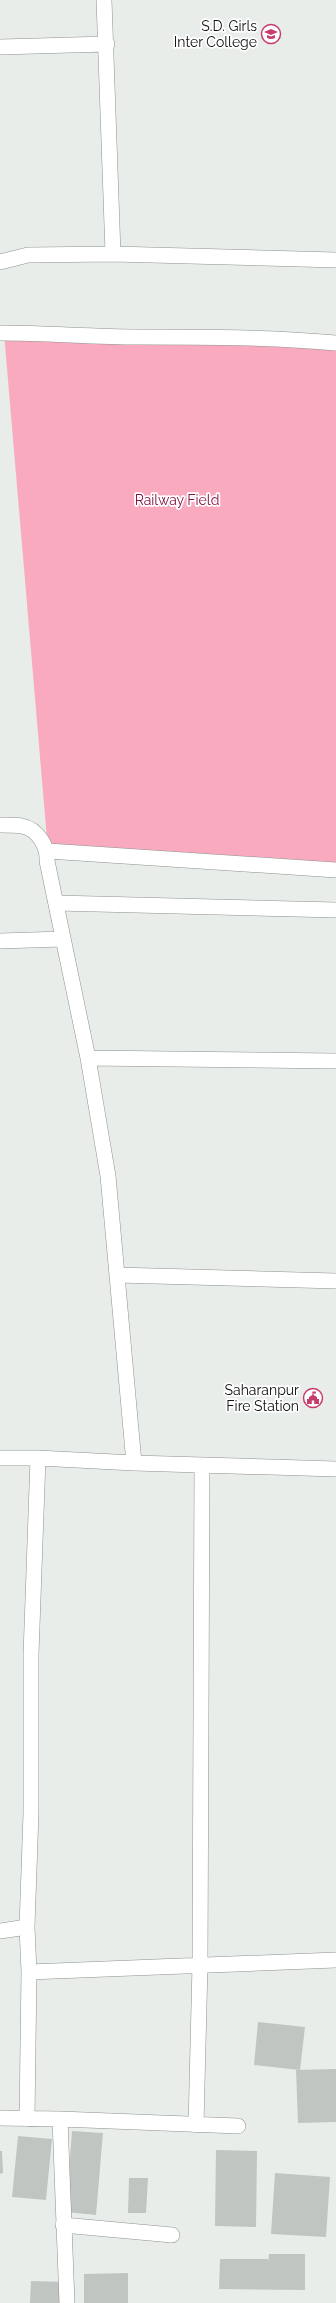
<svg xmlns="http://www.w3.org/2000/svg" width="336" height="2303" font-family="Raleway,sans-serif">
<rect width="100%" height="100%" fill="#e9edea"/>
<path fill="#faaabf" d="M4,333L336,344V870L48,851Z"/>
<path fill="#c1c5c2" d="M258,2022L305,2027L300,2070L254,2065Z
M336,2069V2122L298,2123L296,2070Z
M72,2131L103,2133L96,2215L66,2212Z
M18,2136L52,2139L46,2200L12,2197Z
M216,2150L257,2151L256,2227L215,2226Z
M0,2151H2L3,2173L0,2174Z
M275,2173L330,2177L326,2237L271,2234Z
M129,2178H148L146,2213H128Z
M269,2254H305V2290L219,2289L220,2259H268V2264Z
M128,2273V2303H84V2274Z
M31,2281L66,2282L65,2303H30Z"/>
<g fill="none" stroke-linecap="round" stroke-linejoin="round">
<defs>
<path id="street" d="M104,0L113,254L336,260
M0,47L107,44
M0,262L28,255L113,254
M0,333C46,333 93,337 139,337C205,337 270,337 336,343
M0,825C7,825 15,825 22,826C38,829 48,847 47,861L88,1058L108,1176L134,1463L336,1469
M48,851L336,870
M56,903L336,910
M0,941L63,939
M88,1058L336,1061
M117,1275L336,1281
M0,1458H38L134,1463
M27,1927L29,1972L27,2119
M0,1931L27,1927L31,1813V1655L38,1458
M29,1972L336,1960
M0,2118L60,2119L238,2126
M60,2119L67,2303
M196,2125L200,1965L202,1466
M63,2225L172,2235"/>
</defs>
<use href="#street" stroke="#8d928f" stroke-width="16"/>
<use href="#street" stroke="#fff" stroke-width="15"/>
</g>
<defs>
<symbol id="university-ring" viewBox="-11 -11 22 22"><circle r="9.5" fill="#fff" stroke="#c73b6d" stroke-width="1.5"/><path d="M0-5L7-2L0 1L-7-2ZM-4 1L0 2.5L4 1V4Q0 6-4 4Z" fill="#c73b6d"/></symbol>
<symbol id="civic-ring" viewBox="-11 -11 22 22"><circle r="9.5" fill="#fff" stroke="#c73b6d" stroke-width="1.5"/><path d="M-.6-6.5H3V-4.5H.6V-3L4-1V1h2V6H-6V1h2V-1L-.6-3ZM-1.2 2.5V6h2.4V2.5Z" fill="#c73b6d"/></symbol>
</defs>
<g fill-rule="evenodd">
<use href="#university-ring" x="260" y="23" width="22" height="22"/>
<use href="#civic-ring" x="302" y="1387" width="22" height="22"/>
</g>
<g text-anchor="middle" stroke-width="3.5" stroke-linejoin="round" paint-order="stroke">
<g font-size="14" fill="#0e100f" stroke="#fff" text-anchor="end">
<text x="257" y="31">S.D. Girls<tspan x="257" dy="16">Inter College</tspan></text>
<text x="299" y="1395">Saharanpur<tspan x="299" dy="16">Fire Station</tspan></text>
</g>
<g font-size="14" fill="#851342" stroke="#fff">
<text x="177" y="505">Railway Field</text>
</g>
</g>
</svg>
